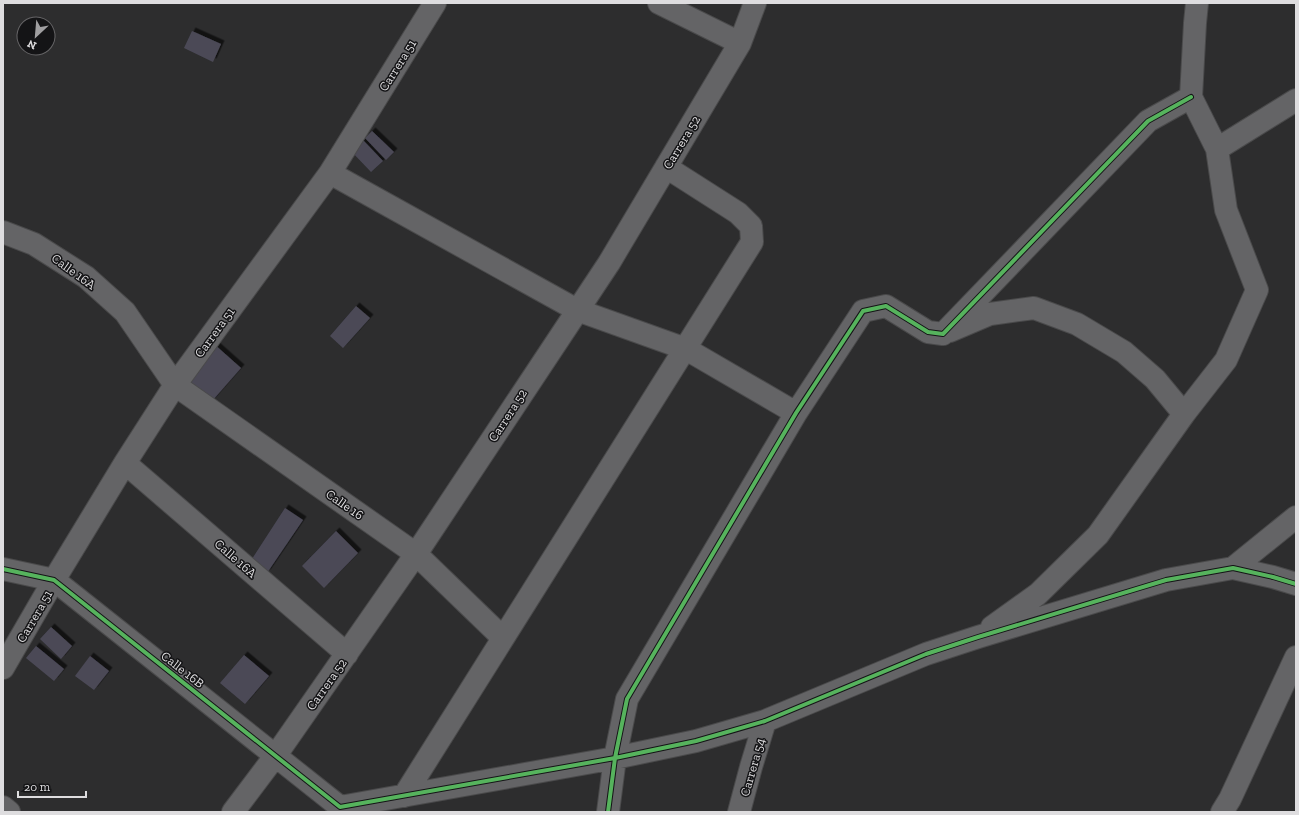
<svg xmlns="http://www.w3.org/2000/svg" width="1299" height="815" font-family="'Zilla Slab',serif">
<defs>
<filter id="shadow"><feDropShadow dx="3.5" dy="-3.5" stdDeviation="0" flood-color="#0009"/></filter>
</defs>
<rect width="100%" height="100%" fill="#2d2d2e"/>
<path fill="#4b4957" filter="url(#shadow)" d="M192,31L221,44L213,62L184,48Z
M372,131L394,152L386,160L365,138Z
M363,140L383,161L371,172L351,151Z
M356,306L370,318L343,348L330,336Z
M214,344L241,368L212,401L185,378Z
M285,508L303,520L267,573L250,562Z
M336,531L358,553L324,588L302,566Z
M51,627L72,646L61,659L40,639Z
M36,646L64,669L54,681L26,658Z
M244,655L269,676L245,704L220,683Z
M90,656L109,671L94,690L75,676Z"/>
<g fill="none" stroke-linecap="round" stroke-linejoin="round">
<defs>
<path id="minor" d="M659,3L740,43
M1217,149L1296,100
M330,173L577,310L686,349L796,413
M3,232L34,244L86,277L125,312L175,385L416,554L503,638
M950,331L990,314L1034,308L1077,324L1124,352L1155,379L1184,414
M125,463L347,654
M1233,568L1296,517
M3,569L54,580L340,807L615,758L696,741L765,721L926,654L978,637L1166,580L1233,568L1273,577L1296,584
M992,627L1038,594L1098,535L1184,414L1226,360L1257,290L1226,210L1217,149L1191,97L1195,23L1197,3
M3,668L54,580L125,463L175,385L330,173L435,3
M404,796L752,242L751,226L738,213L666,167
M3,807L9,812
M233,812L276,755L416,554L609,263L740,43L755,3
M608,812L615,758L627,699L796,413L863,311L886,306L928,332L943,334L1148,121L1191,97
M739,812L751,767L765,721
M1222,812L1230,799L1296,657"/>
</defs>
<use href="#minor" stroke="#4a4a4b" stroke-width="24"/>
<use href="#minor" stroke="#646466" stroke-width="22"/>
<defs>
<path id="cycleway" d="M3,569L54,580L340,807L615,758L696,741L765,721L926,654L978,637L1166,580L1233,568L1273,577L1296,584
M608,812L615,758L627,699L796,413L863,311L886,306L928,332L943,334L1148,121L1191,97"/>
</defs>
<use href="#cycleway" stroke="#141416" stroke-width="6"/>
<use href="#cycleway" stroke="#56b35d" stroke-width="4"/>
</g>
<g text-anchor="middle" stroke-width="3" stroke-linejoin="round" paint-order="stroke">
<g font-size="13" fill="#dedddf" stroke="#141416">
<text transform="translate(397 65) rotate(-58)" y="5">Carrera 51</text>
<text transform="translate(681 142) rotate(-59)" y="5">Carrera 52</text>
<text transform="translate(74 271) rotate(36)" y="5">Calle 16A</text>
<text transform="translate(214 332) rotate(-54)" y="5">Carrera 51</text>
<text transform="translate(507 415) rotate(-57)" y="5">Carrera 52</text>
<text transform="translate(345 504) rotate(35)" y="5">Calle 16</text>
<text transform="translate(236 558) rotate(41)" y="5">Calle 16A</text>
<text transform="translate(34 616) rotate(-60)" y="5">Carrera 51</text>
<text transform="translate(183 669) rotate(38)" y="5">Calle 16B</text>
<text transform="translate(326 684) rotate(-55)" y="5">Carrera 52</text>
<text transform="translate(752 767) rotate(-74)" y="5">Carrera 54</text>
</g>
</g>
<rect width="1299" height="815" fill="none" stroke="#dedddf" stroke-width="8"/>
<g transform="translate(36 36) rotate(206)"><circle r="19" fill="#141416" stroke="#656466"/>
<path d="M0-3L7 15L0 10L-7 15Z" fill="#a09fa1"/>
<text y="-6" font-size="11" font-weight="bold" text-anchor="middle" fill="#dedddf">N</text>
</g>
<path d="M18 791v6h68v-6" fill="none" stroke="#dedddf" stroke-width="2"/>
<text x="24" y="791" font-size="12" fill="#dedddf" stroke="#141416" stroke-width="3" paint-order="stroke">20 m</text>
</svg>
